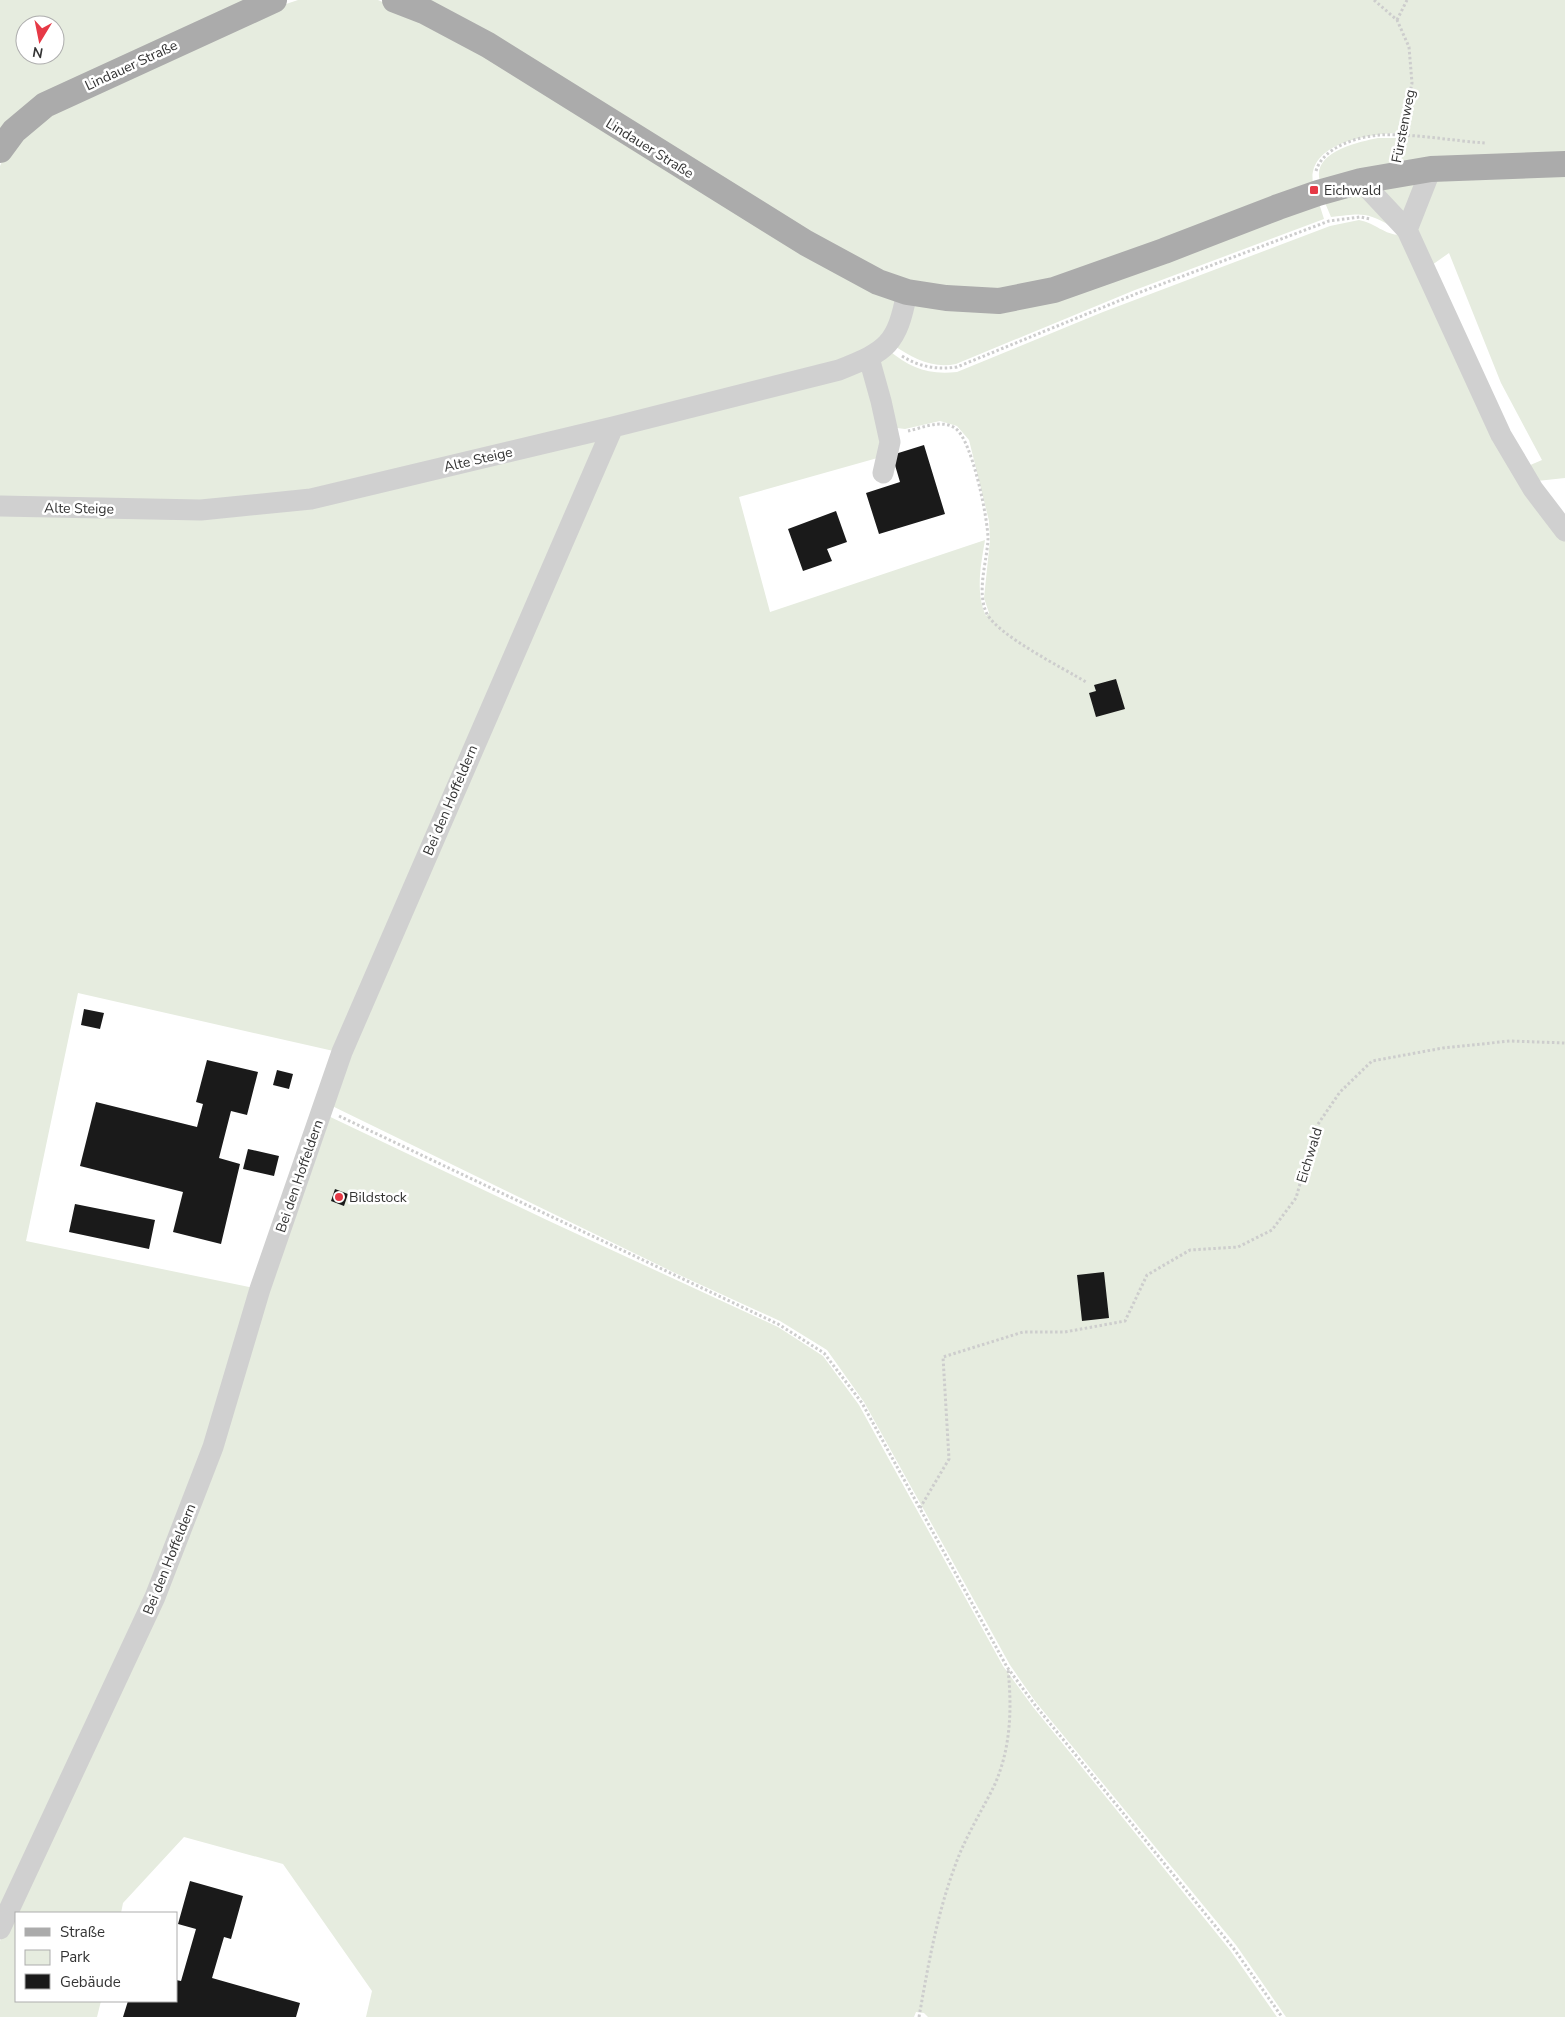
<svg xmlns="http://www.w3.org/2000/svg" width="1565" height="2017" font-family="'Nunito Sans',sans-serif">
<rect width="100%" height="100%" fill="#fff"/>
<path fill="#e6ecdf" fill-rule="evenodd" d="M0,0H256L0,132ZM25,25H55V55H25Z
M298,0H378L422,19L900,296L897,318L867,353L310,495L200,506L0,502V166L3,159L49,113L268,10Z
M412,0H1565V156L1401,166L1403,140L1411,102L1405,101L1397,133C1367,134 1302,144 1314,188L1002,295L879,277Z
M1378,138H1396L1391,167L1321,184C1308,153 1358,142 1378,138Z
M1565,171V478L1537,481L1528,466L1542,460L1501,383L1449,253L1432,265L1415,228L1434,178Z
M1422,177L1406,223L1373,185Z
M1360,188L1391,226C1365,211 1360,214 1331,217L1323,198Z
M1318,200L1324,219L1135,290L956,364C932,369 913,358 893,345L912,300L999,307Z
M1359,220C1375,223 1385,235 1400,235L1559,534L1565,541V2017H1286L1236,1945L1035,1701L1010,1665L864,1402L827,1350L780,1321L675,1273L326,1103L617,431L868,363L879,402L881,457L739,497L770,612L985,540C981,564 975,593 986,616L989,613L984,598L990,540L989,521L969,440L957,426L940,421L905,429L889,427L874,360L888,350C911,368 927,375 957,372L1103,312L1330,226Z
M606,434L338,1052L78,993L26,1241L254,1288L208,1447L150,1594L0,1920V512L201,516Z
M322,1113L549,1221L778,1327L823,1356L859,1405L1003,1666L1033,1707L1230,1950L1277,2017H928L924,2013L916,2012L914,2017H366L372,1991L283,1864L184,1837L123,1903L121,1913H16V2001H101L97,2017H0V1941L160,1599Z"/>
<path fill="#1a1a1a" d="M924,445L945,514L879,534L866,493L900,482L892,455Z
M836,511L847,542L827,549L832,561L803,571L788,529Z
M1116,679L1125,709L1096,717L1089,693L1096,691L1094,685Z
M84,1009L104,1013L100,1029L81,1025Z
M207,1060L258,1072L247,1115L231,1111L219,1158L240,1164L221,1244L173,1232L183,1192L80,1166L96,1102L197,1127L203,1104L196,1102Z
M277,1070L293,1074L289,1089L273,1085Z
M248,1149L279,1156L274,1176L243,1169Z
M335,1189L348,1194L344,1206L331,1201Z
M75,1204L155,1220L149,1249L69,1232Z
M1104,1272L1109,1318L1082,1321L1077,1275Z
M190,1881L243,1896L231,1939L224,1937L212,1978L300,2003L296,2017H123L128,2001H176V1980L181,1981L196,1929L178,1924Z"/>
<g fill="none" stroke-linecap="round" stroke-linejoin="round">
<path stroke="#cdcdcd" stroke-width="3" stroke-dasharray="2.5 2.5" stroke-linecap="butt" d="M1374,0L1397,20L1409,47L1412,83L1397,155
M1397,20L1407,0
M1316,171C1323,147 1357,137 1379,135C1411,133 1453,141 1486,143
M902,356C919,367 938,370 957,367L1138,293L1329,221L1360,217L1370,219
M908,431C922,428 941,419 955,428C972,439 988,519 988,539C987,562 976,592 987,614C999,636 1063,668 1086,682
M339,1116L778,1324L824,1353L862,1403L1007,1667L1035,1705L1234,1949L1282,2017
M920,1508L949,1459L943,1357L1023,1332H1065L1125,1321L1147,1275L1190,1250L1238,1247L1272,1230L1296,1198L1316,1127L1340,1092L1372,1061L1443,1048L1510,1041L1565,1043
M919,2017C928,1966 937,1914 955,1866C965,1837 982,1811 995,1784C1011,1747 1012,1708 1008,1669"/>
<path stroke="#d0d0d0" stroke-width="21" d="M1361,181L1407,230L1501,435L1533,489L1565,531
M1407,230L1431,169
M869,358L881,401L890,442L883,473
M0,506L201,510L311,499L613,427L839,370C887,351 897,345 907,292
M0,1929L155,1597L213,1447L260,1289L342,1052L613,427"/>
<path stroke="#ababab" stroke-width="26" d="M395,0L426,12L488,45L806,243L878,282L907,292L946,298L999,301L1054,290L1164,251L1278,207L1318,193L1361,181L1431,169L1565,164
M0,150L14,131L45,105L274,0"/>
</g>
<g fill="#e63946" stroke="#fff" stroke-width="2">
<rect x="1309" y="185" width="10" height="10" rx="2.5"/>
<circle cx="339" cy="1197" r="5"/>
</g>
<g text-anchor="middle" stroke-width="5" stroke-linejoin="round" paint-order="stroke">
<g font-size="14" fill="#333" stroke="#fff">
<text transform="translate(131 65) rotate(-25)" y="5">Lindauer Straße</text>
<text transform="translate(1403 126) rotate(-79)" y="5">Fürstenweg</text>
<text transform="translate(650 148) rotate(32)" y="5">Lindauer Straße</text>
<text transform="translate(478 459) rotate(-13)" y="5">Alte Steige</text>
<text transform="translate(79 508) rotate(1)" y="5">Alte Steige</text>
<text transform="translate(450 800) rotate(-67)" y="5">Bei den Hoffeldern</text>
<text transform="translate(1309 1155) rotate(-73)" y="5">Eichwald</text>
<text transform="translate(299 1176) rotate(-71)" y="5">Bei den Hoffeldern</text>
<text transform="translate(169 1559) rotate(-68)" y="5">Bei den Hoffeldern</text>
</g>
<g font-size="14" fill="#333" stroke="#fff" text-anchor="start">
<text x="1324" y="195">Eichwald</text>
<text x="349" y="1202">Bildstock</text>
</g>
</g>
<rect x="15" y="1912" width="162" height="90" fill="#ffffff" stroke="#adadad"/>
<rect x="25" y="1928" width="25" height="8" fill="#ababab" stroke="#adadad"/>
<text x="60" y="1937" font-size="15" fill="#333333">Straße</text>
<rect x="25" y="1950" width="25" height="15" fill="#e6ecdf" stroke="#adadad"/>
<text x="60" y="1962" font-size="15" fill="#333333">Park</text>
<rect x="25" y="1974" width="25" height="15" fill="#1a1a1a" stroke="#adadad"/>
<text x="60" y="1987" font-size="15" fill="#333333">Gebäude</text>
<g transform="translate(40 40) rotate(190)"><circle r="24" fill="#ffffff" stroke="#adadad"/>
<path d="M0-4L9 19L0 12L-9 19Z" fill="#e63946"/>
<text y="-8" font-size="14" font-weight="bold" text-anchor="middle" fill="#333333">N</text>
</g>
</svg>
